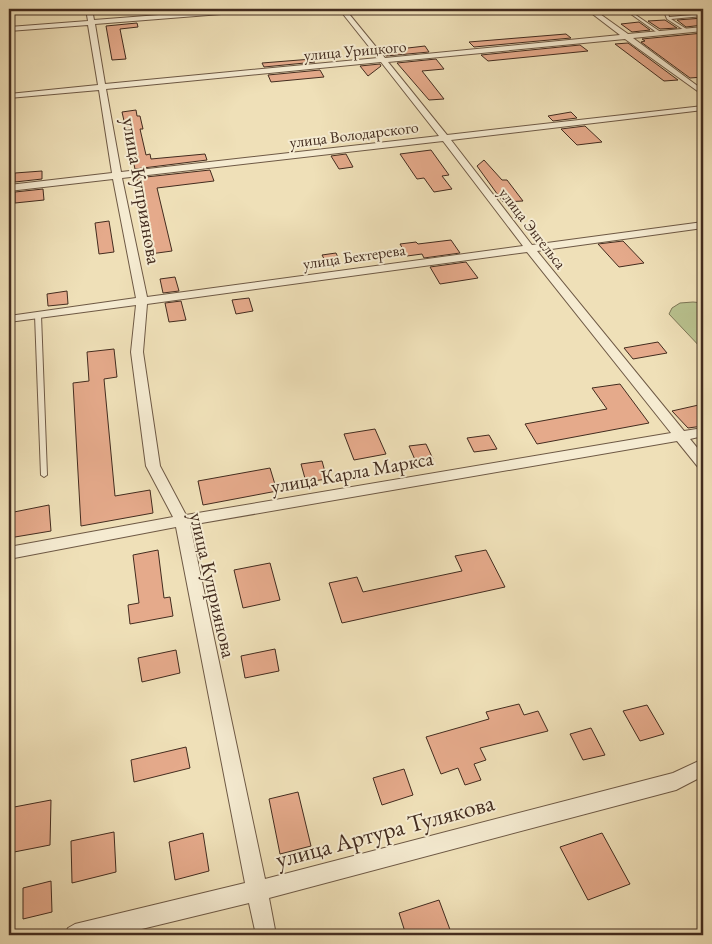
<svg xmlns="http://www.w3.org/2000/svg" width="712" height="944" font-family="'EB Garamond',serif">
<rect width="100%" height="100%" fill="#efe0b8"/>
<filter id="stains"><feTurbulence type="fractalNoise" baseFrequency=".004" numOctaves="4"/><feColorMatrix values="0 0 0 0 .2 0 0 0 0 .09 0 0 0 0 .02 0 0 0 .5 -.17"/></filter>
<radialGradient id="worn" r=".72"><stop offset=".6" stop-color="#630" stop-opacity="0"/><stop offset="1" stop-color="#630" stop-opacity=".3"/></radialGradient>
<path fill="#b9c28f" stroke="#7e7757" d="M693,302L703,303V350L669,314L672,308L680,303Z"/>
<path fill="#e5aa8b" stroke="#432c1f" d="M703,18V25L686,27L677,20Z
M665,20L677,28L660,29L648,21Z
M639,22L650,30L632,32L621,24Z
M137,23L138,27L120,29L126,59L112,60L106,26Z
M703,33V77L690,78L641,42L645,41L642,39Z
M566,34L571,38L474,47L469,42Z
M628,43L678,80L664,81L615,44Z
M580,45L588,51L488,61L481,55Z
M425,46L429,52L386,56L382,51Z
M312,59L315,62L264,67L262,63Z
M436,59L444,69L422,71L444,99L429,100L397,63Z
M380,64L381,66L368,76L360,66Z
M320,70L324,77L271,82L268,75Z
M136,110L137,116H140L143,129H140L146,155L150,154L151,159L205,154L207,160L135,169L122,112Z
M571,112L577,118L553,121L548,116Z
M585,126L602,142L577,145L561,129Z
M431,150L449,175L442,176L452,189L434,192L424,178L417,179L400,154Z
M346,154L353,167L339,169L331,156Z
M484,160L502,180H507L523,201L503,202L477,166Z
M210,170L214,181L157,188L172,251L150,254L140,203L137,178Z
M42,171V179L15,182V173Z
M43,189L44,200L15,203V192Z
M109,221L114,252L99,254L95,223Z
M451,240L460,253L424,258L422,254L407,256L400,244L416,242L418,244Z
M623,241L644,263L619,267L598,244Z
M336,253L341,264L328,266L322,255Z
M466,262L478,278L440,284L430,267Z
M175,277L179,291L163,293L160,279Z
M67,291L68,304L48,306L47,294Z
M249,298L253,311L236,314L232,300Z
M181,301L186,320L169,322L165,303Z
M658,342L667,353L633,359L624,348Z
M114,349L117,377L104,379L115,496L150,490L153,513L81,526L73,383L89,381L87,352Z
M620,384L649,423L537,444L525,424L607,409L592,388Z
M703,404V426L688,428L672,411Z
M375,429L386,454L354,460L344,434Z
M489,435L497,449L474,452L467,438Z
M426,444L433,459L416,462L409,446Z
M322,461L327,479L306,482L301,464Z
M270,468L277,491L203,505L198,481Z
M49,505L51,531L9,538V513Z
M158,550L164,598L170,597L173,616L130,624L128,605L139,603L133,555Z
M486,550L505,587L342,623L329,583L357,577L363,592L462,571L455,556Z
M270,563L280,600L243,608L234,570Z
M275,649L279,671L245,678L241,656Z
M176,650L180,673L142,682L138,658Z
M519,704L524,715L538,711L548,731L480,748L486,760L474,764L481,780L465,785L458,768L441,774L426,737L489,719L486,712Z
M647,705L664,734L640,741L623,711Z
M591,728L605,755L583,760L570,734Z
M186,747L190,768L134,782L131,760Z
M404,769L413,795L382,805L373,778Z
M298,792L311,846L280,854L269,799Z
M51,800L50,845L9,853V808Z
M114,832L116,872L72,883L71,841Z
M203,833L209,871L175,880L169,842Z
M602,833L630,884L588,900L560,847Z
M51,881L52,912L23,919V888Z
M439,900L452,935H406L399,913Z"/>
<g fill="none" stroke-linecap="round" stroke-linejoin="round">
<defs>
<path id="lane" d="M624,9H627L662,33L659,34Z
M661,9H664L668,13L669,17L703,14V16L671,19L688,30L687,32L667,19L665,14Z
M9,13L13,14V28L11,29L9,28Z
M38,313L41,315L47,475L44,477L41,475L35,315Z"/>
<path id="street" d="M86,9H92L94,20L237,9H261L258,11L95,24L105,84L378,58L339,9H345L385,58L620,35L586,9H593L628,34L703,27V31L633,38L703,90V95L625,39L388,62L447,135L703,106V110L451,140L532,245L703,222V228L537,251L684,431L703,428V436L690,439L703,455V469L698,467L677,441L190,525L265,879L673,773L703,759V776L676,790L269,898L276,935H256L249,903L117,935H65L68,928L75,924L245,883L176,527L9,559V547L173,517L146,466L131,352L136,305L9,322V316L136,298L113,179L9,191V185L112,173L99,90L9,98V94L98,85L88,25L9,31V27L88,21ZM381,62L439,136L121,172L106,89ZM443,141L523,246L147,297L122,178ZM527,252L671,433L186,515L160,466L143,352L147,304Z"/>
</defs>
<use href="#lane" stroke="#6e5945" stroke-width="2"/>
<use href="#street" stroke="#6e5945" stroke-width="2"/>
<use href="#lane" fill="#f5ebd1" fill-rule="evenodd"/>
<use href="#street" fill="#f5ebd1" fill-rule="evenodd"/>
</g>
<g text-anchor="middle" stroke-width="4" stroke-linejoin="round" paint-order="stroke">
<g font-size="16" fill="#432c1f" stroke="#f5ebd1">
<text transform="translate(355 50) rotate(-5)" y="6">улица Урицкого</text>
<text transform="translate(354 134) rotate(-7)" y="6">улица Володарского</text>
<text transform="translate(533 228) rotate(52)" y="6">улица Энгельса</text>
<text transform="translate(354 256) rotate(-8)" y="6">улица Бехтерева</text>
</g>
<g font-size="20" fill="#432c1f" stroke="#f5ebd1">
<text transform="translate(142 191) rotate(80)" y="7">улица Куприянова</text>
<text transform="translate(352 472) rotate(-10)" y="7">улица Карла Маркса</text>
<text transform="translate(213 585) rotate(77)" y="7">улица Куприянова</text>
</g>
<g font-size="24" fill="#432c1f" stroke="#f5ebd1">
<text transform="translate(385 831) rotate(-15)" y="8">улица Артура Тулякова</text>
</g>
</g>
<rect width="712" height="944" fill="none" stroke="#efe0b8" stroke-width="30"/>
<rect x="10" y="10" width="692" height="924" fill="none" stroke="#432c1f" stroke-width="2.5"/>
<rect x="15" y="15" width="682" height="914" fill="none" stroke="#432c1f"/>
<rect width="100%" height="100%" filter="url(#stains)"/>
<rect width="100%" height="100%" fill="url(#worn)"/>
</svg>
